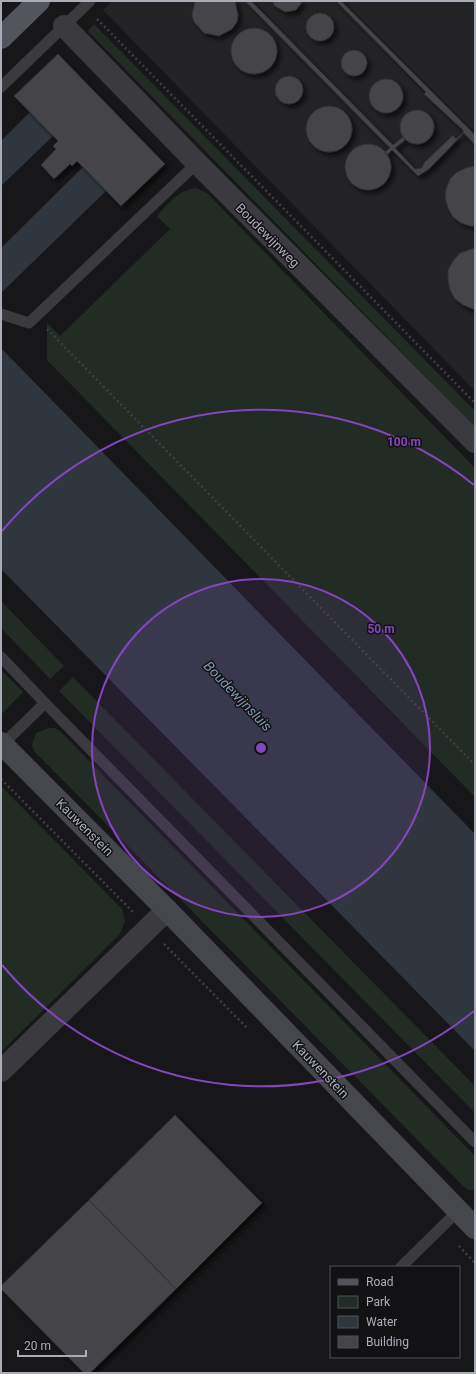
<svg xmlns="http://www.w3.org/2000/svg" width="476" height="1374" font-family="Roboto,sans-serif">
<defs>
<filter id="shadow"><feDropShadow dx="3.5" dy="3.5" stdDeviation="2" flood-color="#0009"/></filter>
</defs>
<rect width="100%" height="100%" fill="#171719"/>
<path fill="#232326" d="M113,1H475V391L103,10Z"/>
<path fill="#232b25" d="M94,24L475,411V427L88,31Z
M196,188L207,193L475,468V797L47,360V323L60,336L170,229L157,216C169,203 178,190 196,188Z
M1,601L64,666L50,679L1,628Z
M1,670L23,692L1,715Z
M73,677L475,1086V1113L59,691Z
M48,728H55L61,732L475,1156V1190H469L464,1187L35,752L32,745L36,733Z
M1,786L122,909L125,921L120,934L1,1052Z"/>
<path fill="#30363e" d="M30,112L53,136L1,186V141Z
M83,167L106,191L1,293V248Z
M1,348L475,834V1051L1,569Z"/>
<path fill="#444449" stroke="#313135" filter="url(#shadow)" d="M195,1H235L238,15L237,22L232,29L219,36L204,33L194,22L192,15Z
M245,1H251L393,145L403,137L405,140L395,148L415,169L422,168L424,163L453,135L456,139L463,133V130L424,94L426,92L336,1H341L475,135V145L464,133L429,169L418,176L392,150L387,155L385,152L390,148Z
M272,1H303L296,10L285,12L275,6Z
M306 27a14 14 0 1 1 28 0a14 14 0 1 1-28 0Z
M231 51a23 23 0 1 1 46 0a23 23 0 1 1-46 0Z
M341 63a13 13 0 1 1 26 0a13 13 0 1 1-26 0Z
M58,54L165,164L121,206L77,161L72,166L70,164L54,179L41,165L56,149L53,146L58,141L14,96Z
M275 90a14 14 0 1 1 28 0a14 14 0 1 1-28 0Z
M369 96a17 17 0 1 1 34 0a17 17 0 1 1-34 0Z
M306 129a23 23 0 1 1 46 0a23 23 0 1 1-46 0Z
M400 127a17 17 0 1 1 34 0a17 17 0 1 1-34 0Z
M345 167a23 23 0 1 1 46 0a23 23 0 1 1-46 0Z
M475,166V226H470L461,223L453,217L448,208L445,198L446,189L450,179L457,172L466,168Z
M475,248V309H473L463,305L455,299L450,290L448,280V270L453,261L460,253Z
M175,1115L262,1203L176,1289L89,1200Z
M89,1200L176,1289L90,1373H84L1,1289V1286Z"/>
<g fill="none" stroke-linecap="round" stroke-linejoin="round">
<path stroke="#3e3f44" stroke-width="2.5" stroke-dasharray="2 3" stroke-linecap="butt" d="M97,19L475,403
M47,329L475,765
M1,779L133,912
M164,944L248,1029
M459,1246L475,1263"/>
<path stroke="#3a3a3f" stroke-width="11" d="M1,87L90,1
M1,314L29,323L197,163
M1,657L45,703L3,744
M45,703L475,1142
M401,1267L458,1211"/>
<path stroke="#3a3a3f" stroke-width="22" d="M64,26L197,163L475,442
M1,1071L167,910"/>
<path stroke="#46474d" stroke-width="22" d="M1,743L167,910L475,1228"/>
<path stroke="#54555c" stroke-width="22" d="M1,38L39,1"/>
</g>
<circle cx="261" cy="748" r="169" fill="#8446be" fill-opacity=".12"/>
<g fill="none" stroke="#8446be" stroke-width="2">
<circle cx="261" cy="748" r="169"/>
<path d="M474 1011A338 338 0 0 1 2 965M2 531A338 338 0 0 1 474 485"/>
</g>
<g text-anchor="middle" stroke-width="3" stroke-linejoin="round" paint-order="stroke">
<g font-size="13" fill="#aaadb8" stroke="#121214">
<text transform="translate(268 235) rotate(45)" y="5">Boudewijnweg</text>
<text transform="translate(85 827) rotate(45)" y="5">Kauwenstein</text>
<text transform="translate(321 1069) rotate(46)" y="5">Kauwenstein</text>
</g>
<g font-size="14" font-style="italic" fill="#8397b1" stroke="#121214">
<text transform="translate(238 696) rotate(46)" y="5">Boudewijnsluis</text>
</g>
</g>
<circle cx="261" cy="748" r="6" fill="#8446be" stroke="#121214" stroke-width="2"/>
<g font-size="12" text-anchor="middle" font-weight="bold" fill="#8446be" stroke="#121214" stroke-width="3" stroke-linejoin="round" paint-order="stroke">
<text x="404" y="446">100 m</text>
<text x="381" y="633">50 m</text>
</g>
<rect width="476" height="1374" fill="none" stroke="#aaadb8" stroke-width="4"/>
<rect x="330" y="1266" width="130" height="92" fill="#121214" stroke="#4f5056"/>
<rect x="338" y="1279" width="20" height="6" fill="#54555c" stroke="#4f5056"/>
<text x="366" y="1286" font-size="12" fill="#aaadb8">Road</text>
<rect x="338" y="1296" width="20" height="12" fill="#232b25" stroke="#4f5056"/>
<text x="366" y="1306" font-size="12" fill="#aaadb8">Park</text>
<rect x="338" y="1316" width="20" height="12" fill="#30363e" stroke="#4f5056"/>
<text x="366" y="1326" font-size="12" fill="#aaadb8">Water</text>
<rect x="338" y="1336" width="20" height="12" fill="#444449" stroke="#4f5056"/>
<text x="366" y="1346" font-size="12" fill="#aaadb8">Building</text>
<path d="M18 1350v6h68v-6" fill="none" stroke="#aaadb8" stroke-width="2"/>
<text x="24" y="1350" font-size="12" fill="#aaadb8" stroke="#121214" stroke-width="3" paint-order="stroke">20 m</text>
</svg>
